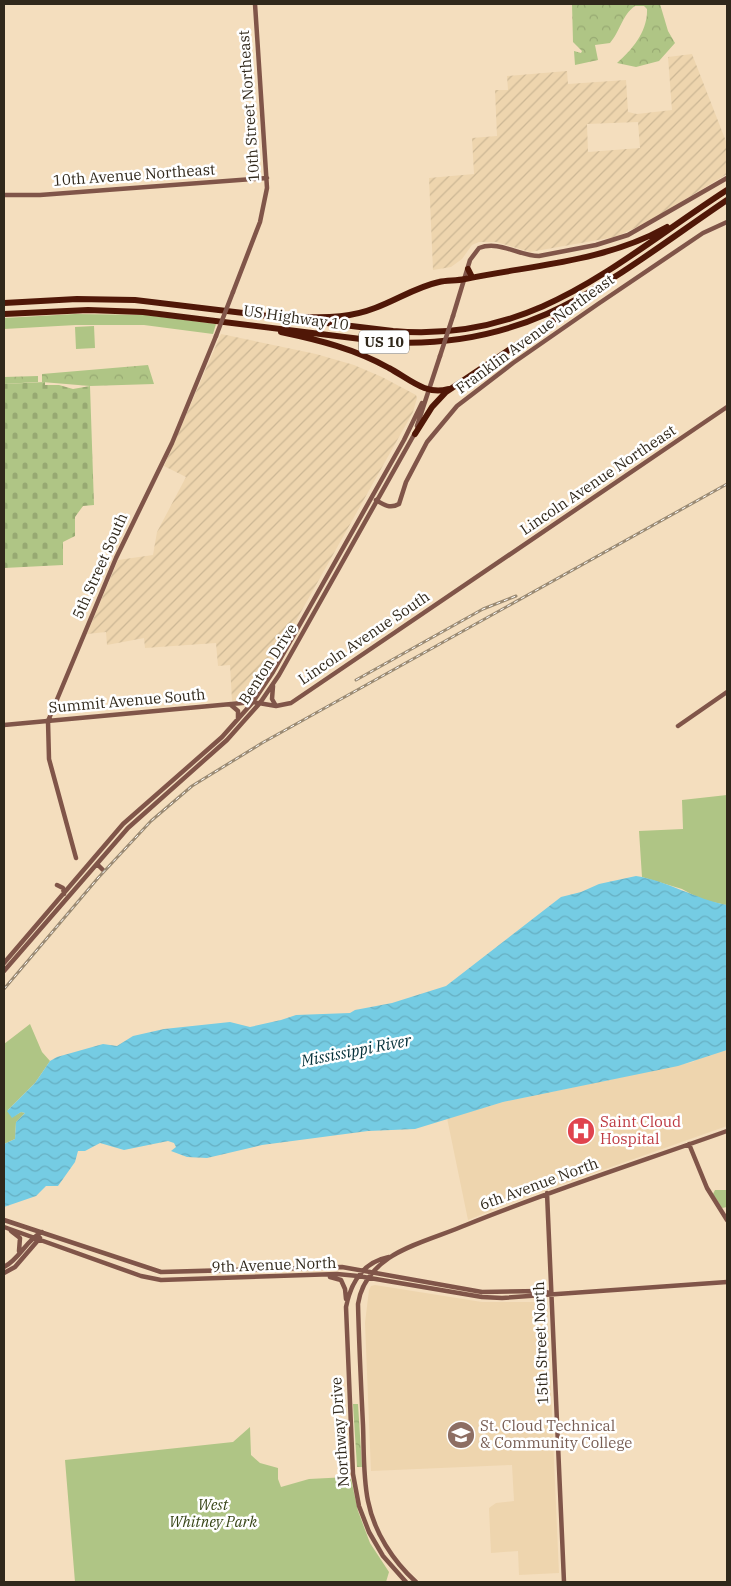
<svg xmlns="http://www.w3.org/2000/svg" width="731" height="1586" font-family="'IBM Plex Serif',serif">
<defs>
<pattern id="industrial-furrows" width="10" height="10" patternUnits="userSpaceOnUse" patternTransform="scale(1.25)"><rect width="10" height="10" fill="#eed5ae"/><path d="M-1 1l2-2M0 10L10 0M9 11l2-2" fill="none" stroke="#ccb795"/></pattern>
<pattern id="forest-crowns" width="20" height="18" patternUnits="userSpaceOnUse" patternTransform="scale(1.25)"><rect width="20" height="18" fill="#afc585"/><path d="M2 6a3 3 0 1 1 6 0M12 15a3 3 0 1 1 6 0" fill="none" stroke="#97a972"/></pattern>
<pattern id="cemetery-stones" width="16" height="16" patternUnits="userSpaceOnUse" patternTransform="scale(1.25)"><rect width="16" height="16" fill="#afc585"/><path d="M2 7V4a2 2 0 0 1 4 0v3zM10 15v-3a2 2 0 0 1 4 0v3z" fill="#97a972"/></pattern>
<pattern id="water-waves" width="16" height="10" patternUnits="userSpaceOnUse" patternTransform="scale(1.25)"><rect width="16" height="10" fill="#75cce3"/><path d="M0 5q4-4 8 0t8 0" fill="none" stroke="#66afc2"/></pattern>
</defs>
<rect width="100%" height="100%" fill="#f4debe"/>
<path fill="#eed5ae" d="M727,1050V1126L515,1201L468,1220L447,1118L503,1102L693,1062L701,1057Z
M375,1285L482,1302H547L559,1573L519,1575L518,1551L491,1553L489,1508L496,1503L514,1501L512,1465L371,1471L365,1323L369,1290L371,1286Z"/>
<path fill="url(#industrial-furrows)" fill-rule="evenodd" d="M692,54L727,144V174L646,223L615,237L530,252L496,242H479L472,245L462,259L451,267L433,270L429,178L474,174L472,138L497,136L495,90H508L507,76L567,71L568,84L626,80L628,112L637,114L672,110L668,57ZM638,122L640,148L588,152L587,124Z
M221,334L316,354L354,365L382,377L416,395L417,398L413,412L265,676L250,698L232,701L230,665L218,666L216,643L145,648L144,638L107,645L106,632L87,634L118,560L153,555L157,532L186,477L164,466Z"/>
<path fill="#afc585" d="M75,314L146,315L216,324L213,334L144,325H76L4,329V318Z
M94,326L95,348L76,349L75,327Z
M727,795V905L702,900L682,889L642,877L639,831L683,829L682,800Z
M30,1024L42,1052L50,1061L35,1083L8,1110L14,1116L21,1112L25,1113L16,1122L15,1139L4,1144V1044Z
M715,1190H727V1207L722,1208L713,1194Z
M250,1427L251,1455L260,1463L278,1468V1479L281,1487L309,1479L348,1477L351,1479L358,1511L370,1543L389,1572L386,1582H75L65,1460L233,1442Z"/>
<path fill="url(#forest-crowns)" d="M572,4H660L668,31L675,43L659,61L636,67L617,63C632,50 648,31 647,9L644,6H635C622,15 620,32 610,43L595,45L598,60L575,65L574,51L581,53L582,51L573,42Z
M148,365L154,384L90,386L42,382V374Z
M38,376V382L4,384V377Z
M353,1404H358L362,1467H357Z"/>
<path fill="url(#cemetery-stones)" d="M45,382V385H59L73,389L90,386L94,505L83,506L75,517V536L63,542V565L4,568V384Z"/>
<path fill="url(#water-waves)" d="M636,876C668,881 695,899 727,905V1050L678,1066L503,1102L415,1129L368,1131L262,1145L207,1158L187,1157L171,1151L176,1147L174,1143L168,1141L124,1150L100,1143L85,1151H78L75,1162L58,1186H46L36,1196L4,1207V1144L15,1139L16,1122L25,1113L21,1112L12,1118L7,1111L35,1083L50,1061L57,1057L103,1044L117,1046L133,1036L164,1029L230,1022L250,1027L281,1020L296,1015L350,1013L355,1010L392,1003L446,986L561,897L581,892L599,884Z"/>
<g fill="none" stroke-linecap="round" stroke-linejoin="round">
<path stroke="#805549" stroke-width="4.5" d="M4,195H40L267,178
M233,292L260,222L267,188L255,4
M453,316L470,260L479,248C499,240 519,256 539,256L596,245L628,235L727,178
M417,426L440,356
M376,500C384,505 390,509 399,504L406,482L427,442L457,406L513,363L598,304L703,233L727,222
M273,686L272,699L276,706
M231,705L238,711V719
M4,725L253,702L276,706L291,703L727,407
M678,726L727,692
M76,858L49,759L48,721L116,558L172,443L216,336
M97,864L103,870
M57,885L63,888L64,894
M4,963L123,824L222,737L253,702L273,672L404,440L422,403
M4,971L128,828L227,740L260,703L279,675L415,433
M689,1144L707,1188L727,1220
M547,1193L564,1582
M4,1220L161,1272L342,1267L482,1292L541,1291L550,1293
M4,1227L141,1276L161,1280L337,1274L358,1276L482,1297L502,1298L727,1282
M11,1231L20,1238L19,1251
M389,1257C363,1262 351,1282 346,1307L353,1474L359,1506L369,1532L383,1556L406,1582
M4,1267C20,1259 26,1240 42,1232
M4,1273L15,1267L40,1238
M330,1277L341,1280L345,1289L346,1299
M416,1582C393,1561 374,1532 368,1501C363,1477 364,1450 363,1425C361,1385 359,1344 358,1304C361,1283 373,1269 389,1258C409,1244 443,1235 466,1225C552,1190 640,1162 727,1131"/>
<path stroke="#501707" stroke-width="6" d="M468,269L472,277
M4,303L77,299L135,300L393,331C535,344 617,261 727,190
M4,314L88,310L143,312L385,342C534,351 613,277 727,200
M304,317C329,318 352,317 375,308C397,300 416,287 439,282C447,280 456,281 465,279C533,265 605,262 667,227
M281,332C319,340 355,349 389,368C408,378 426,396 448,389
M415,434L432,407L446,392L573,307"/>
<defs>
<path id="rail" d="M356,680L483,609L516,596
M4,989L98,878L151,821L192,786L262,743L727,484"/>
</defs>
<use href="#rail" stroke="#9a8a73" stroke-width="3"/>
<use href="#rail" stroke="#fff" stroke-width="1" stroke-dasharray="4" stroke-linecap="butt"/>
<path stroke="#805549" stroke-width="4.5" d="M216,336L233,292
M440,356L453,316"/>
</g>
<defs>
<symbol id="hospital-disc" viewBox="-11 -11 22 22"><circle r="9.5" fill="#e0444e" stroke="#fff"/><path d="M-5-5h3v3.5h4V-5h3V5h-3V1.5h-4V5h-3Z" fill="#fff"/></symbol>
<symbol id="university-disc" viewBox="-11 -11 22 22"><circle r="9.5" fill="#8d6e63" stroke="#fff"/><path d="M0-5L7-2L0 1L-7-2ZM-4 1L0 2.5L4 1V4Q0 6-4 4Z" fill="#fff"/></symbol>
</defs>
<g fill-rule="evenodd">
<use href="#hospital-disc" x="565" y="1115" width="32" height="32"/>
<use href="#university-disc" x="445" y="1419" width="32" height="32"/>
</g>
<g text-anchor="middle" stroke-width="5" stroke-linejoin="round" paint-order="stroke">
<rect fill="#fff" stroke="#6e685f" stroke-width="1" x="359" y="330.5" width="50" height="23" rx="4"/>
<g font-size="14" font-weight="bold" fill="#30281b">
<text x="384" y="347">US 10</text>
</g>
<g font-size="15" fill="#30281b" stroke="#fff">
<text transform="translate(249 106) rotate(-94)" y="5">10th Street Northeast</text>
<text transform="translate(134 175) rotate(-4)" y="5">10th Avenue Northeast</text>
<text transform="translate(296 318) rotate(8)" y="5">US Highway 10</text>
<text transform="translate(535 334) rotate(-36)" y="5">Franklin Avenue Northeast</text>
<text transform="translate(598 480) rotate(-34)" y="5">Lincoln Avenue Northeast</text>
<text transform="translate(100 566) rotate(-66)" y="5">5th Street South</text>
<text transform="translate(364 638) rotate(-34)" y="5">Lincoln Avenue South</text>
<text transform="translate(268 664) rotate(-57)" y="5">Benton Drive</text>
<text transform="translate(127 701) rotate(-5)" y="5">Summit Avenue South</text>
<text transform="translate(539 1184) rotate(-20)" y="5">6th Avenue North</text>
<text transform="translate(274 1265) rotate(-2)" y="5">9th Avenue North</text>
<text transform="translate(541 1343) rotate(-92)" y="5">15th Street North</text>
<text transform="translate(340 1432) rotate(-94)" y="5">Northway Drive</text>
</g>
<g font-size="15" fill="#be3a42" stroke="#fff" text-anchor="start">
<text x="600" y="1127">Saint Cloud<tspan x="600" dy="17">Hospital</tspan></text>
</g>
<g font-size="15" fill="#785e54" stroke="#fff" text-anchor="start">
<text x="480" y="1431">St. Cloud Technical<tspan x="480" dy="17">&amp; Community College</tspan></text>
</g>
<g font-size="15" font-style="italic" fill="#374517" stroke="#fff">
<text x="213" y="1510">West<tspan x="213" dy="17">Whitney Park</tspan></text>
</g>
<g font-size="16" font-style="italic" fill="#032f38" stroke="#fff">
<text transform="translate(356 1050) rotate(-11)" y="6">Mississippi River</text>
</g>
</g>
<rect width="731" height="1586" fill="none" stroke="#30281b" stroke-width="10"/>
</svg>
